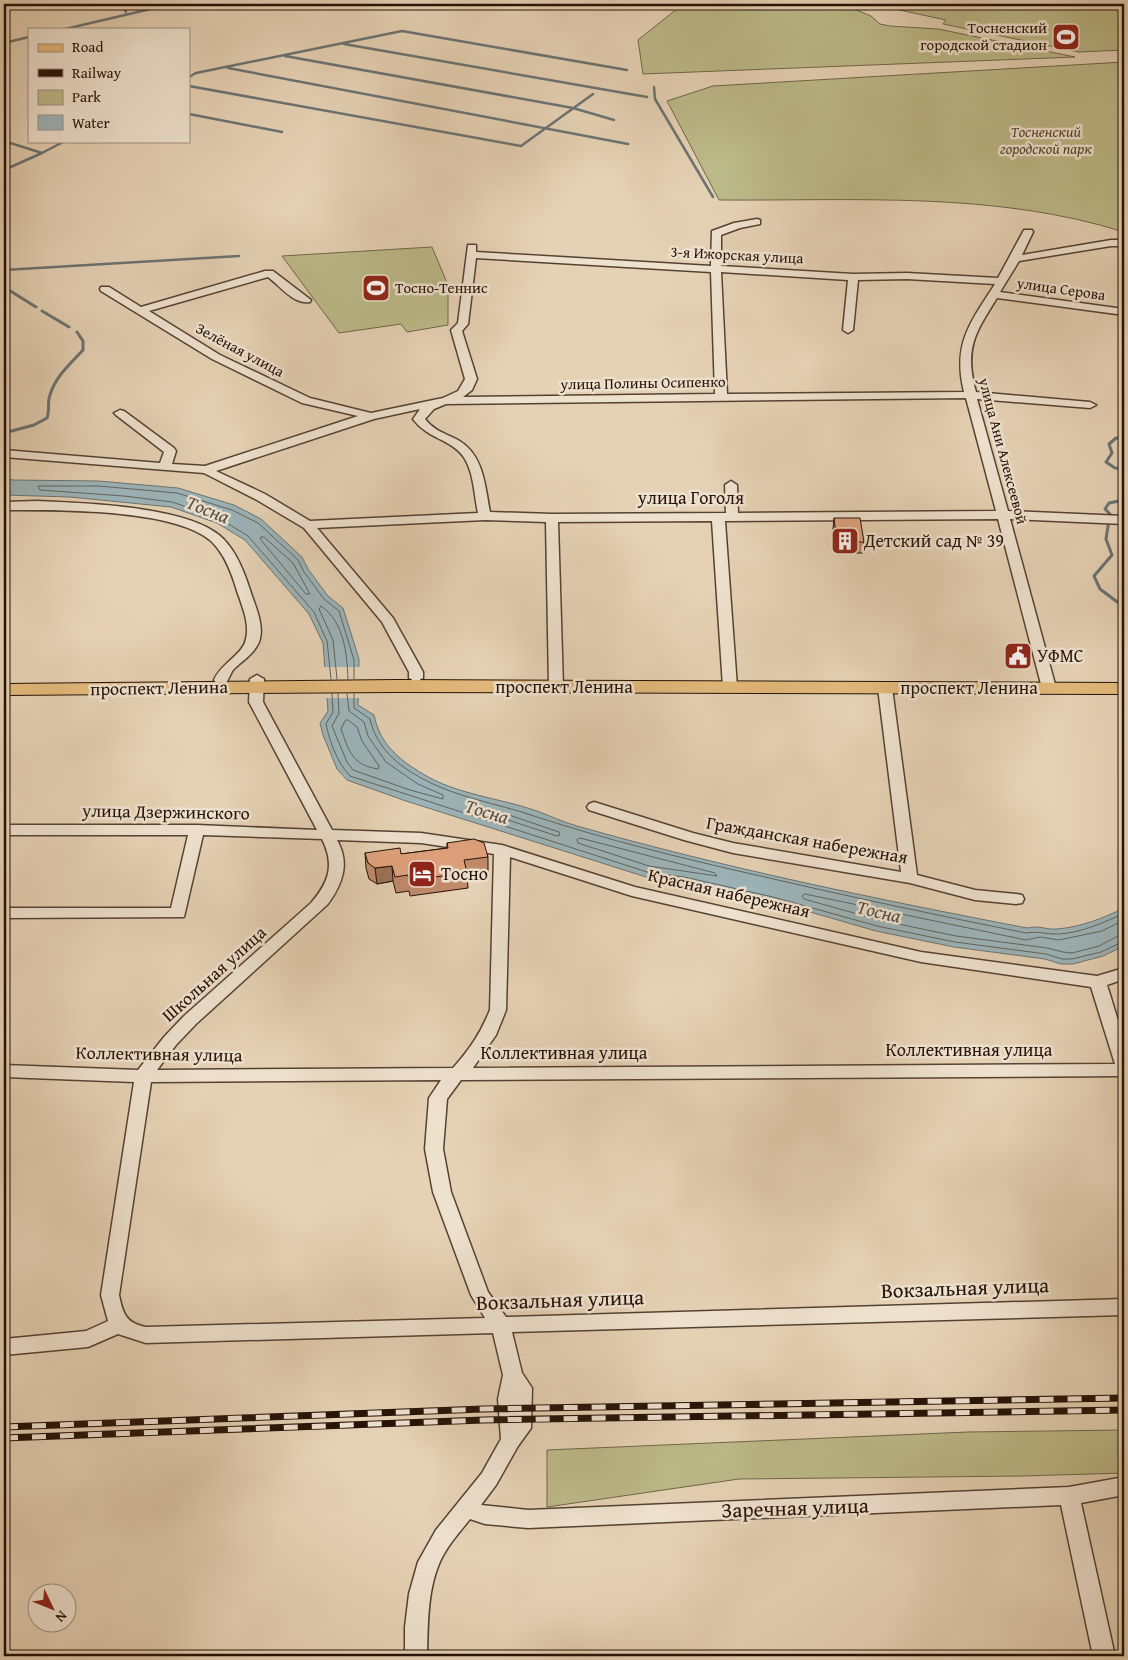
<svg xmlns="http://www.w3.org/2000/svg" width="1128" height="1660" font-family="'Gentium Book Plus',serif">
<rect width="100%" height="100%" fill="#e5d1b4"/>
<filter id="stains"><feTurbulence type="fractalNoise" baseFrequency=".004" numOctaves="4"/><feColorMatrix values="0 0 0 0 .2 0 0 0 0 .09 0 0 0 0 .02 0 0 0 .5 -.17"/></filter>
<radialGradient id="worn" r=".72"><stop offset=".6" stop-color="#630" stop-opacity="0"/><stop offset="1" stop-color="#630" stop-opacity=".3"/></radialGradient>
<path fill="#bcb988" stroke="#706648" d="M683,4H842L871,16L880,24L890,26L938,29L1075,57L643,74L638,40Z
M872,4H1112L1124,6V50L1079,52L943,24L946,20Z
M1124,62V232C994,191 854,201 719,200L667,101L713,86Z
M432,247L448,285V325L407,332L401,324L339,333L282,256Z
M1124,1430V1473L1023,1476L739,1479L547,1507V1450L968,1432Z"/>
<path fill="#9cb4b9" stroke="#6c7372" d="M4,478L13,480L99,481L178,488L234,505L261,519L302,557L308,569L328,596L343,608L359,659L358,705L374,715C380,744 398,759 423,774C456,794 498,798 534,810C549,815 562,822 577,826C725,868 876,899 1027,928C1041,925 1045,930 1057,929C1081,927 1104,918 1124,908V946L1103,956L1073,964H1061L1045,959L954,947L876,931L772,901L683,882L646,877L406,801L347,780L337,769L323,735L320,723L328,711L323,643L309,614L245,540L217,523L171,507L70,497L4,495Z"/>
<path fill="#e5d1b4" d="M323,667H362L361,698H325Z"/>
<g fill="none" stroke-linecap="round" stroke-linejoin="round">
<path stroke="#606360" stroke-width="1" d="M261,537H264L293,563L310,594H306L261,540Z
M331,679L327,641L314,612L248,536L219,518L172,502L124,496L40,490L38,486H98L177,493L232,510L258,523L298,560L304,572L324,599L339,611L354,660V679
M337,679L333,640L319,609L321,606C344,622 347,653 348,679
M332,694L333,712L326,724C330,743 337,762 350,776L647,872L684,877L773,897L877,926L955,942L1046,954L1062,959H1072L1101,952L1124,941
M338,694L339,713L332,726L347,762L353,770L410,790L443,799V795L418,784L386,762L368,736L364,722L349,711L347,694
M354,694V708L370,719C376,747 398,766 423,779C458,798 496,803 534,816C607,840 681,858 756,875C846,896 936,915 1026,933C1037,931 1046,934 1057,934C1078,934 1106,922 1124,913
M348,720L357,727L362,741L379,766L378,769C352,765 349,751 341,729L345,721Z
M503,813L559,832L560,835L557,836L502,818L500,815Z
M580,838L715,873L717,876L649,866L578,843L577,840Z
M1124,920L1102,931L1059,940L1040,937L1026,940L805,894L802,896L804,899L879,920L956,936L1047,948L1063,952L1072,953L1099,946L1118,936L1124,935"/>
<path stroke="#6c7372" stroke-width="2.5" d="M122,4L126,12
M801,4L822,7L834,4
M65,29L172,4
M4,43L29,37
M344,44L647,97
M285,56L573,108L614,120
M228,68L628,144
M189,77L196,73L402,31L627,70
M189,86L521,146L593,94
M654,87L655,99L713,197
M189,114L282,132
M4,141L42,153L65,141
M4,170L42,153
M4,270L239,256"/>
<path stroke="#6c7372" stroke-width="3" d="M4,287L36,307
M42,311L69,327
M4,433L34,425L47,418C50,410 47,402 50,395C55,377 71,363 83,350V341L77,332
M1124,439L1116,438L1109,444L1112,453L1106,462L1115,468L1124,469
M1124,478L1120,481L1124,487
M1124,500L1109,503L1105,509L1110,514L1106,539L1112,555L1094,576L1100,589L1124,607"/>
<defs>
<path id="minor" d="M757,219L760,220V224L740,228L721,235V266L853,274L907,273L998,278L1024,230H1032L1033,232L1022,255L1111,240H1124V246H1111L1019,261L1000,292L1124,309V315L997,298C975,333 964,349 976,392L1090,402L1096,405L1090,408L977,399L1008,511L1124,516V524L1010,519L1056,688L1054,691L1049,692L1042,688L998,519L725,521L737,687L730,691L723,687L712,521L558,522L563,687L556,691L549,687L546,522L485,520L317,528L393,618L423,672V678L416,682L409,678V672L382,622L304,528L257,500L204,473L4,457V450L160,463L164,452L116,415L114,413L120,410L124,411L174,448L176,451L172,464L205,466L358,416L302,403L212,359L101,291L100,289L101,287H109L141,307L265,271H273L311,300L310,302C294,305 279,285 268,277L149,311L220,355L310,398L371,413L443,398L458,391L465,379L451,330L458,323L468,245H476V252L711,266L712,231L734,223ZM476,258L711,272L715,394L463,397L472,390L477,379L462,331L468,324ZM721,272L848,280L843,330L848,333L853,330L858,280L907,279L995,284C971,322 952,343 964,392L727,394ZM966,398L996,511L738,513L737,485L731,481L725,485L726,513L552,514L490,512C485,486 484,455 458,440C446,434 433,430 425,419L434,409L446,404ZM420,409L413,419C428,439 450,439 463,456C474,471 474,495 478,513L310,521L265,494L216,471L374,419Z
M37,501C83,503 183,506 219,535C235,548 244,571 250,590C255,606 265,626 259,642C254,654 242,661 233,670C230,674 229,679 226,683H216L214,680C221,663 243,655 246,639C250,623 242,606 237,591C232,574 225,554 211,541C174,508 53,510 4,510V502Z
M257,675L264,679L263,702L332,830L421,833L502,845L635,887L921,952L1097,976L1124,968V979L1107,985L1124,1040V1076L461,1080L447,1099L443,1149L451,1192L488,1292L506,1317L1124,1299V1315L512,1332L522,1373L532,1388L531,1428L518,1446L496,1485L481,1505L528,1510L1069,1487L1124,1477V1495L1081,1503L1115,1656H1093L1061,1505L528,1528L485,1524L470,1519C459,1533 446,1547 439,1564C427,1593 428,1626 427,1656H405V1627L409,1594L418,1562L436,1530L482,1473L501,1439L498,1399L503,1375L493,1333L146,1343L118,1334L88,1347L4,1355V1339L86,1331L108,1321L101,1295L134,1082L4,1077V1065L138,1070L164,1037L184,1016L311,903C329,882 335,865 322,839L203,835L184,917L4,918V908H171L188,835H4V825H197L317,830L249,702L250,679ZM337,840L421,843L494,854L490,1010C480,1034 470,1049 453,1068L157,1070L176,1045L196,1024L328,904C343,883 350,863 337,840ZM510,857L632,896L921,962L1091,987L1115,1064L473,1068L496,1035L506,1010ZM441,1080L429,1098L425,1149L433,1192L471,1295L485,1318L146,1327C126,1323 123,1314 119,1295L151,1082Z
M885,684L892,688L917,875L975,890L1016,894L1022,895L1024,899L1022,903L1016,904L975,900L910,883L733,853L684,840L589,810L587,807L589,804L594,802L693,833L733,843L901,872L878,688Z"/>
<path id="major" d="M396,680L1124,683V694L396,692L4,695V684Z"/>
</defs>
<use href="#minor" stroke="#554232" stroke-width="3"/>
<use href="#major" stroke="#251207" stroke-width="2"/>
<use href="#minor" fill="#eee1ce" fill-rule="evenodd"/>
<use href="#major" fill="#e2b87a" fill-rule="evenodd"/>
<defs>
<path id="rail" d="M4,1427L483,1409L1124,1398
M4,1438L483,1420L1124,1410"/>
</defs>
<use href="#rail" stroke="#251207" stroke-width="7"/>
<use href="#rail" stroke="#eee1ce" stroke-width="5" stroke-dasharray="14" stroke-linecap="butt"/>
</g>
<path fill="#c08a6b" stroke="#251207" d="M834,518L864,542L863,553H836L833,529Z
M447,843L488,857V873L467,875L468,888L410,896L409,891L396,893L393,881L377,884L369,879L366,868L365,853L401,854L447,848Z"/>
<path fill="#9c7157" stroke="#251207" d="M392,866L393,881L377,884L375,868Z"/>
<path fill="#dfa17c" stroke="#251207" d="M834,518H860L864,542H837Z
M474,839L484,843L488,857L464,860L467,873L409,880L408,875L395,877L392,866L375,868L368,863L365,853L400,848L401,854L448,848L447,843Z"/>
<defs>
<symbol id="stadium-square" viewBox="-11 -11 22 22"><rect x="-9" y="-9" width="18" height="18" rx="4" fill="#8f2418" stroke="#eee1ce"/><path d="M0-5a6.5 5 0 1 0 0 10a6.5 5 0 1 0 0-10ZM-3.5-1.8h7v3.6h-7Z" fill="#fff"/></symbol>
<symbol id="building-square" viewBox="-11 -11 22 22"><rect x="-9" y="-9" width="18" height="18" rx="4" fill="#8f2418" stroke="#eee1ce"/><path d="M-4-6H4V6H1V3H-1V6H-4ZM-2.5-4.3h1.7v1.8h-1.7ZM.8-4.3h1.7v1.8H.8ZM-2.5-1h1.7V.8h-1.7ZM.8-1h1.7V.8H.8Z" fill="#fff"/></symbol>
<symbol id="civic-square" viewBox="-11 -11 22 22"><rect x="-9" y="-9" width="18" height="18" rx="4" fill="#8f2418" stroke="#eee1ce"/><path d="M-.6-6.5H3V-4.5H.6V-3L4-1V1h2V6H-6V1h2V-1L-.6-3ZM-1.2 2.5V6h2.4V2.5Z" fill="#fff"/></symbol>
<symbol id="hotel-square" viewBox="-11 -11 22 22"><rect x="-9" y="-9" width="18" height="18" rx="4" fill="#8f2418" stroke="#eee1ce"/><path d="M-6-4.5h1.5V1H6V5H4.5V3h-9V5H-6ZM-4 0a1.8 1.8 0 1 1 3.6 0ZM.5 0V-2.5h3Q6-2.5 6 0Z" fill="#fff"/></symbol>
</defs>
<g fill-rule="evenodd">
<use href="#stadium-square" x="1050" y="21" width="32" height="32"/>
<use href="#stadium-square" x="360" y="272" width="32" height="32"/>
<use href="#building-square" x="829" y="525" width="32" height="32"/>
<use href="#civic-square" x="1002" y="640" width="32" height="32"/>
<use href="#hotel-square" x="406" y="858" width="32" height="32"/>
</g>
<g text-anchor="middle" stroke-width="5" stroke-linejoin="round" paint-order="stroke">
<g font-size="15" fill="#251207" stroke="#eee1ce" text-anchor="end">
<text x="1047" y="33">Тосненский<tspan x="1047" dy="17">городской стадион</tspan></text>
<text x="395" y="293" text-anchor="start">Тосно-Теннис</text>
</g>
<g font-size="15" font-style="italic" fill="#52442e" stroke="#eee1ce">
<text x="1046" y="137">Тосненский<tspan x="1046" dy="17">городской парк</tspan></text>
</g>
<g font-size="15" fill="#251207" stroke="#eee1ce">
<text transform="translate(737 255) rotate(3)" y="5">3-я Ижорская улица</text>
<text transform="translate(1061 289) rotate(8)" y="5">улица Серова</text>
<text transform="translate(240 350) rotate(28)" y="5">Зелёная улица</text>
<text transform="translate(643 383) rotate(-1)" y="5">улица Полины Осипенко</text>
<text transform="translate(1003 451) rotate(75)" y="5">улица Ани Алексеевой</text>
</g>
<g font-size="18" fill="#251207" stroke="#eee1ce">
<text x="691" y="504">улица Гоголя</text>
<text x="564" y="693">проспект Ленина</text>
<text transform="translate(159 688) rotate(-1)" y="6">проспект Ленина</text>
<text x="969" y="694">проспект Ленина</text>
<text transform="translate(166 812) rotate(1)" y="6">улица Дзержинского</text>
<text transform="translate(807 840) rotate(10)" y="6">Гражданская набережная</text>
<text transform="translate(729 893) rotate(13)" y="6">Красная набережная</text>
<text transform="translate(214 974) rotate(-42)" y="6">Школьная улица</text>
<text x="969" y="1056">Коллективная улица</text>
<text x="564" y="1059">Коллективная улица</text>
<text transform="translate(159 1054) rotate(1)" y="6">Коллективная улица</text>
</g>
<g font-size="18" fill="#251207" stroke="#eee1ce" text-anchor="start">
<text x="864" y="547">Детский сад № 39</text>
<text x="1037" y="662">УФМС</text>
<text x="441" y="880">Тосно</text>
</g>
<g font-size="19" font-style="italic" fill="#4f4b45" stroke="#eee1ce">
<text transform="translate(208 509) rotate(22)" y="7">Тосна</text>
<text transform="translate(487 811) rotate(17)" y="7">Тосна</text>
<text transform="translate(879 911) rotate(13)" y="7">Тосна</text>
</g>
<g font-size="21" fill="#251207" stroke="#eee1ce">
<text transform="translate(965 1288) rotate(-2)" y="7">Вокзальная улица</text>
<text transform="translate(560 1300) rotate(-2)" y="7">Вокзальная улица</text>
<text transform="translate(795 1508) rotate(-2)" y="7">Заречная улица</text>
</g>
</g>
<rect width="1128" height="1660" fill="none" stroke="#e5d1b4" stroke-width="20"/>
<rect x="5" y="5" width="1118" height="1650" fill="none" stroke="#251207" stroke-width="2.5"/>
<rect x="10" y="10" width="1108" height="1640" fill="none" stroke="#251207"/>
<rect x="28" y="28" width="162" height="115" fill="#eee1ce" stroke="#9e8e7e"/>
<rect x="38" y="44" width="25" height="8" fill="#e2b87a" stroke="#9e8e7e"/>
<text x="72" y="52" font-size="15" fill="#251207">Road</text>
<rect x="38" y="69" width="25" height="8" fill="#251207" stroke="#9e8e7e"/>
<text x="72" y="78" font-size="15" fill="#251207">Railway</text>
<rect x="38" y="90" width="25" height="15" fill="#bcb988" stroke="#9e8e7e"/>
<text x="72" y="102" font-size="15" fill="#251207">Park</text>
<rect x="38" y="115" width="25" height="15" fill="#9cb4b9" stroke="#9e8e7e"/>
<text x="72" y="128" font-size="15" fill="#251207">Water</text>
<g transform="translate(52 1608) rotate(133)"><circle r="24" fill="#eee1ce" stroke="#9e8e7e"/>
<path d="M0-4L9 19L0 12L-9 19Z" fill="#8f2418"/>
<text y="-8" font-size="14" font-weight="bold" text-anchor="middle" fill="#251207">N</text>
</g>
<rect width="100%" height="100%" filter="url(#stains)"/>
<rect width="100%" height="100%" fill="url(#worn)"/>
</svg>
